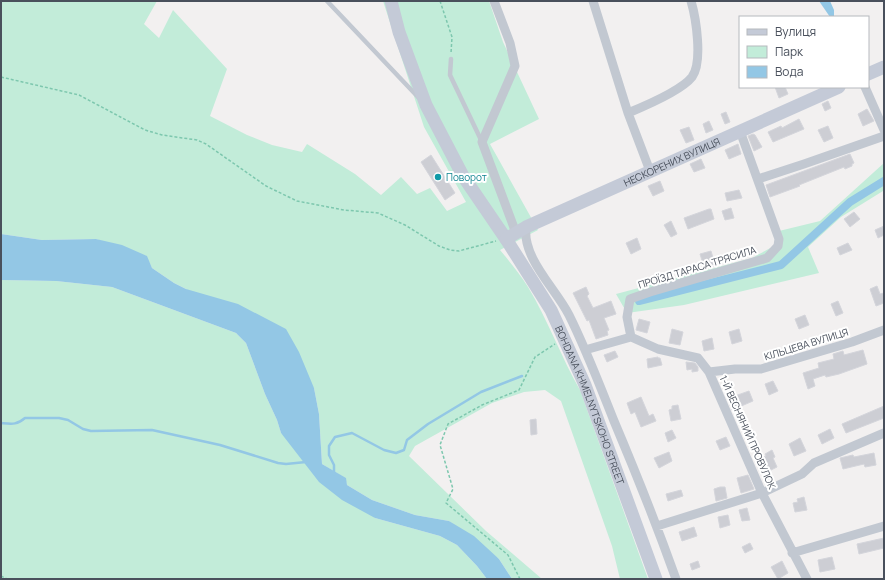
<svg xmlns="http://www.w3.org/2000/svg" width="885" height="580" font-family="Manrope,sans-serif">
<rect width="100%" height="100%" fill="#f2f0f0"/>
<path fill="#c2ecd9" d="M1,1H157L144,24L159,38L173,10L227,69L210,116L247,135L272,145L302,152L307,144L355,174L381,195L401,177L417,194L430,188L447,211L466,202L424,127L383,1H489L503,42L539,119L490,144L538,230L500,250C510,262 520,274 528,287C548,320 561,357 580,390L648,579H620L612,546L561,401L545,390L524,392L492,403L415,446L409,456L486,531L542,579H512L499,559L449,521L415,515L372,500L347,485L345,478L322,464L319,414L314,388L186,289L174,283L152,268L146,256L96,239L42,240L1,234Z
M884,163V192L883,191L841,217L808,247L819,273L684,305L627,313L616,294L752,258L774,246L779,231L820,221Z
M1,280L56,281L112,287L236,333L246,343L265,394L277,420L281,433L375,518L440,536L457,545L477,566L487,579H1Z"/>
<path fill="#93c7e5" d="M819,1H830L834,10V17H830Z
M1,234L42,240L96,239L122,245L147,256L152,268L174,283L186,289L238,304L286,329L299,352L314,388L319,414L322,464L346,478L347,485L372,500L415,515L449,521L474,536L499,559L512,579H487L477,566L457,545L440,536L375,518L342,500L319,482L281,433L277,420L265,394L246,343L236,333L112,287L56,281L1,280Z"/>
<g fill="none" stroke-linecap="round" stroke-linejoin="round">
<path stroke="#93c7e5" stroke-width="2.5" d="M1,423C12,424 17,425 25,418H59L68,420L83,429L91,431L152,430L220,445L278,463L286,464L306,462
M334,474V465L329,455V446L335,437L352,433L384,450L396,453L404,450L407,440L428,424L481,392L522,376"/>
<path stroke="#93c7e5" stroke-width="8" d="M639,301L781,265L850,202L884,181"/>
</g>
<path fill="#cdced4" stroke="#d4d5db" d="M775,87H785L788,94L779,98Z
M828,101L831,108L825,111L822,104Z
M867,109L874,121L863,126L858,114Z
M726,112L730,122L725,124L721,114Z
M799,119L804,129L773,142L768,132L781,126L782,128Z
M709,121L713,130L706,133L703,124Z
M828,126L833,138L824,142L818,130Z
M689,127L694,140L686,143L680,130Z
M753,134L755,135L762,147L754,151L748,136Z
M738,144L741,154L729,159L725,150Z
M850,154L854,163L852,164V166L845,169L844,167L799,185L800,186L770,197L766,185Z
M431,155L455,193L445,200L421,162Z
M701,159L705,168L694,172L690,164Z
M660,181L664,191L653,196L648,186Z
M739,190L742,198L727,201L725,193Z
M731,208L734,218L725,220L722,211Z
M709,209H711L714,219L688,229L684,218Z
M854,212L860,219L850,227L844,219Z
M671,221L677,234L671,237L664,225Z
M884,226V235L878,238L875,230Z
M637,238L641,249L631,254L626,243Z
M848,243L852,250L840,255L837,248Z
M711,251L715,264L706,267L705,263L703,264L700,254Z
M877,286L880,294L884,293V303L876,306L870,289Z
M586,287L589,294L587,296L593,308L611,301L616,314L604,318L609,330L607,331L608,335L596,339L589,320L587,321L573,293Z
M838,301L843,313L836,316L831,304Z
M805,315L809,325L799,329L795,319Z
M639,319L650,322L647,333L636,330Z
M672,329L683,332L680,345L669,343Z
M739,329L742,341L732,344L729,332Z
M712,338L714,349L704,351L702,341Z
M863,350L867,364L839,374L826,377L825,375L813,379L815,386L808,389L803,373L819,368L818,363L834,359L833,354L843,351L844,355Z
M615,351L618,357L607,362L604,355Z
M658,357V358H660L662,365L648,368L647,359Z
M686,362L695,363L698,367V371L692,372V369L687,370Z
M773,381L778,391L769,395L765,384Z
M749,391L753,401L732,410L729,402L733,401L732,397Z
M641,397L649,416L653,414L656,421L641,427L635,412L631,414L627,403Z
M678,405L681,419L671,421L669,410L672,409V406Z
M884,406V418L846,433L842,424Z
M536,419L537,434L531,435L530,420Z
M830,429L834,438L822,444L818,435Z
M672,430L676,438L668,442L665,433Z
M726,437L730,446L720,450L716,441Z
M800,438L806,451L794,456L789,444Z
M772,450L775,457L773,458L777,467L767,472L766,468L762,470L758,460L766,456L765,454Z
M669,452L672,461L659,468L654,458Z
M874,453L876,465L865,467L864,464L843,469L840,458L853,455L854,457Z
M748,475L754,489L741,493L737,478Z
M720,487H725L727,498L716,501L714,489Z
M681,490L683,496L668,501L666,494Z
M804,497L807,510L795,512L793,503L798,502L797,499Z
M747,508L750,520L742,521L739,510Z
M728,515L730,525L720,528L718,517Z
M694,527L697,536L682,541L679,532Z
M884,538V548L859,554L857,544Z
M750,543L753,549L745,553L742,547Z
M832,557L835,569L820,572L818,560Z
M698,561L700,567L692,570L690,564Z
M782,561L788,573L778,579L771,567Z"/>
<g fill="none" stroke-linecap="round" stroke-linejoin="round">
<path stroke="#7dc7ae" stroke-width="1.5" stroke-dasharray="3 2" stroke-linecap="butt" d="M440,1L452,37L451,53
M1,77L79,95L145,130L162,135L197,140L206,144L266,186L297,201L344,210L378,213L405,225L439,246L450,250L459,251L496,241
M1,576L7,579
M520,579L508,555L446,503L453,489L440,445L448,424L482,405L519,390L535,357L555,344"/>
<path stroke="#c2c8d1" stroke-width="4.5" d="M327,1L418,97
M451,59L450,75L482,142"/>
<path stroke="#c2c8d1" stroke-width="9" d="M494,1L510,43L515,66L482,142L516,233
M593,1L628,113L650,171
M865,87L884,130
M628,113C645,106 681,91 692,77C703,62 696,18 691,1
M758,179L804,164L884,136
M526,227C522,258 556,289 569,315C586,349 600,386 614,421C636,473 657,526 676,579
M631,337L627,317L630,299L650,292L767,258L778,246L779,239L740,131
M631,337L658,349L698,358L709,372L762,493L807,579
M585,350L631,337
M709,372L735,369H761L852,342L884,330
M657,526L762,493L802,474L814,463L884,433
M792,553L884,526"/>
<g stroke="#c4cad7" stroke-width="13">
<path id="s1" d="M391,1L399,32L426,105L463,176L506,239L551,310L585,385L656,579"/>
<path d="M868,74L884,67"/>
<path id="s2" d="M506,239L526,227L839,87"/>
</g>
</g>
<circle fill="#0f9aa8" stroke="#fff" stroke-width="1.5" cx="438" cy="177" r="4"/>
<g text-anchor="middle" stroke-width="4" stroke-linejoin="round" paint-order="stroke">
<g font-size="10" fill="#49505c" stroke="#fff">
<text dy="4" stroke="none"><textPath href="#s2" startOffset="183">НЕСКОРЕНИХ ВУЛИЦЯ</textPath></text>
<text transform="translate(697 267) rotate(-17)" y="4">ПРОЇЗД ТАРАСА ТРЯСИЛА</text>
<text transform="translate(806 344) rotate(-17)" y="4">КІЛЬЦЕВА ВУЛИЦЯ</text>
<text dy="4" stroke="none"><textPath href="#s1" startOffset="453">BOHDANA KHMELNYTSKOHO STREET</textPath></text>
<text transform="translate(748 432) rotate(66)" y="4">1-Й ВЕСНЯНИЙ ПРОВУЛОК</text>
</g>
<g font-size="10" fill="#0d838f" stroke="#fff" text-anchor="start">
<text x="446" y="181">Поворот</text>
</g>
</g>
<rect width="885" height="580" fill="none" stroke="#49505c" stroke-width="4"/>
<rect x="739" y="16" width="130" height="72" fill="#ffffff" stroke="#b6b9be"/>
<rect x="747" y="29" width="20" height="6" fill="#c4cad7" stroke="#b6b9be"/>
<text x="775" y="36" font-size="12" fill="#49505c">Вулиця</text>
<rect x="747" y="46" width="20" height="12" fill="#c2ecd9" stroke="#b6b9be"/>
<text x="775" y="56" font-size="12" fill="#49505c">Парк</text>
<rect x="747" y="66" width="20" height="12" fill="#93c7e5" stroke="#b6b9be"/>
<text x="775" y="76" font-size="12" fill="#49505c">Вода</text>
</svg>
